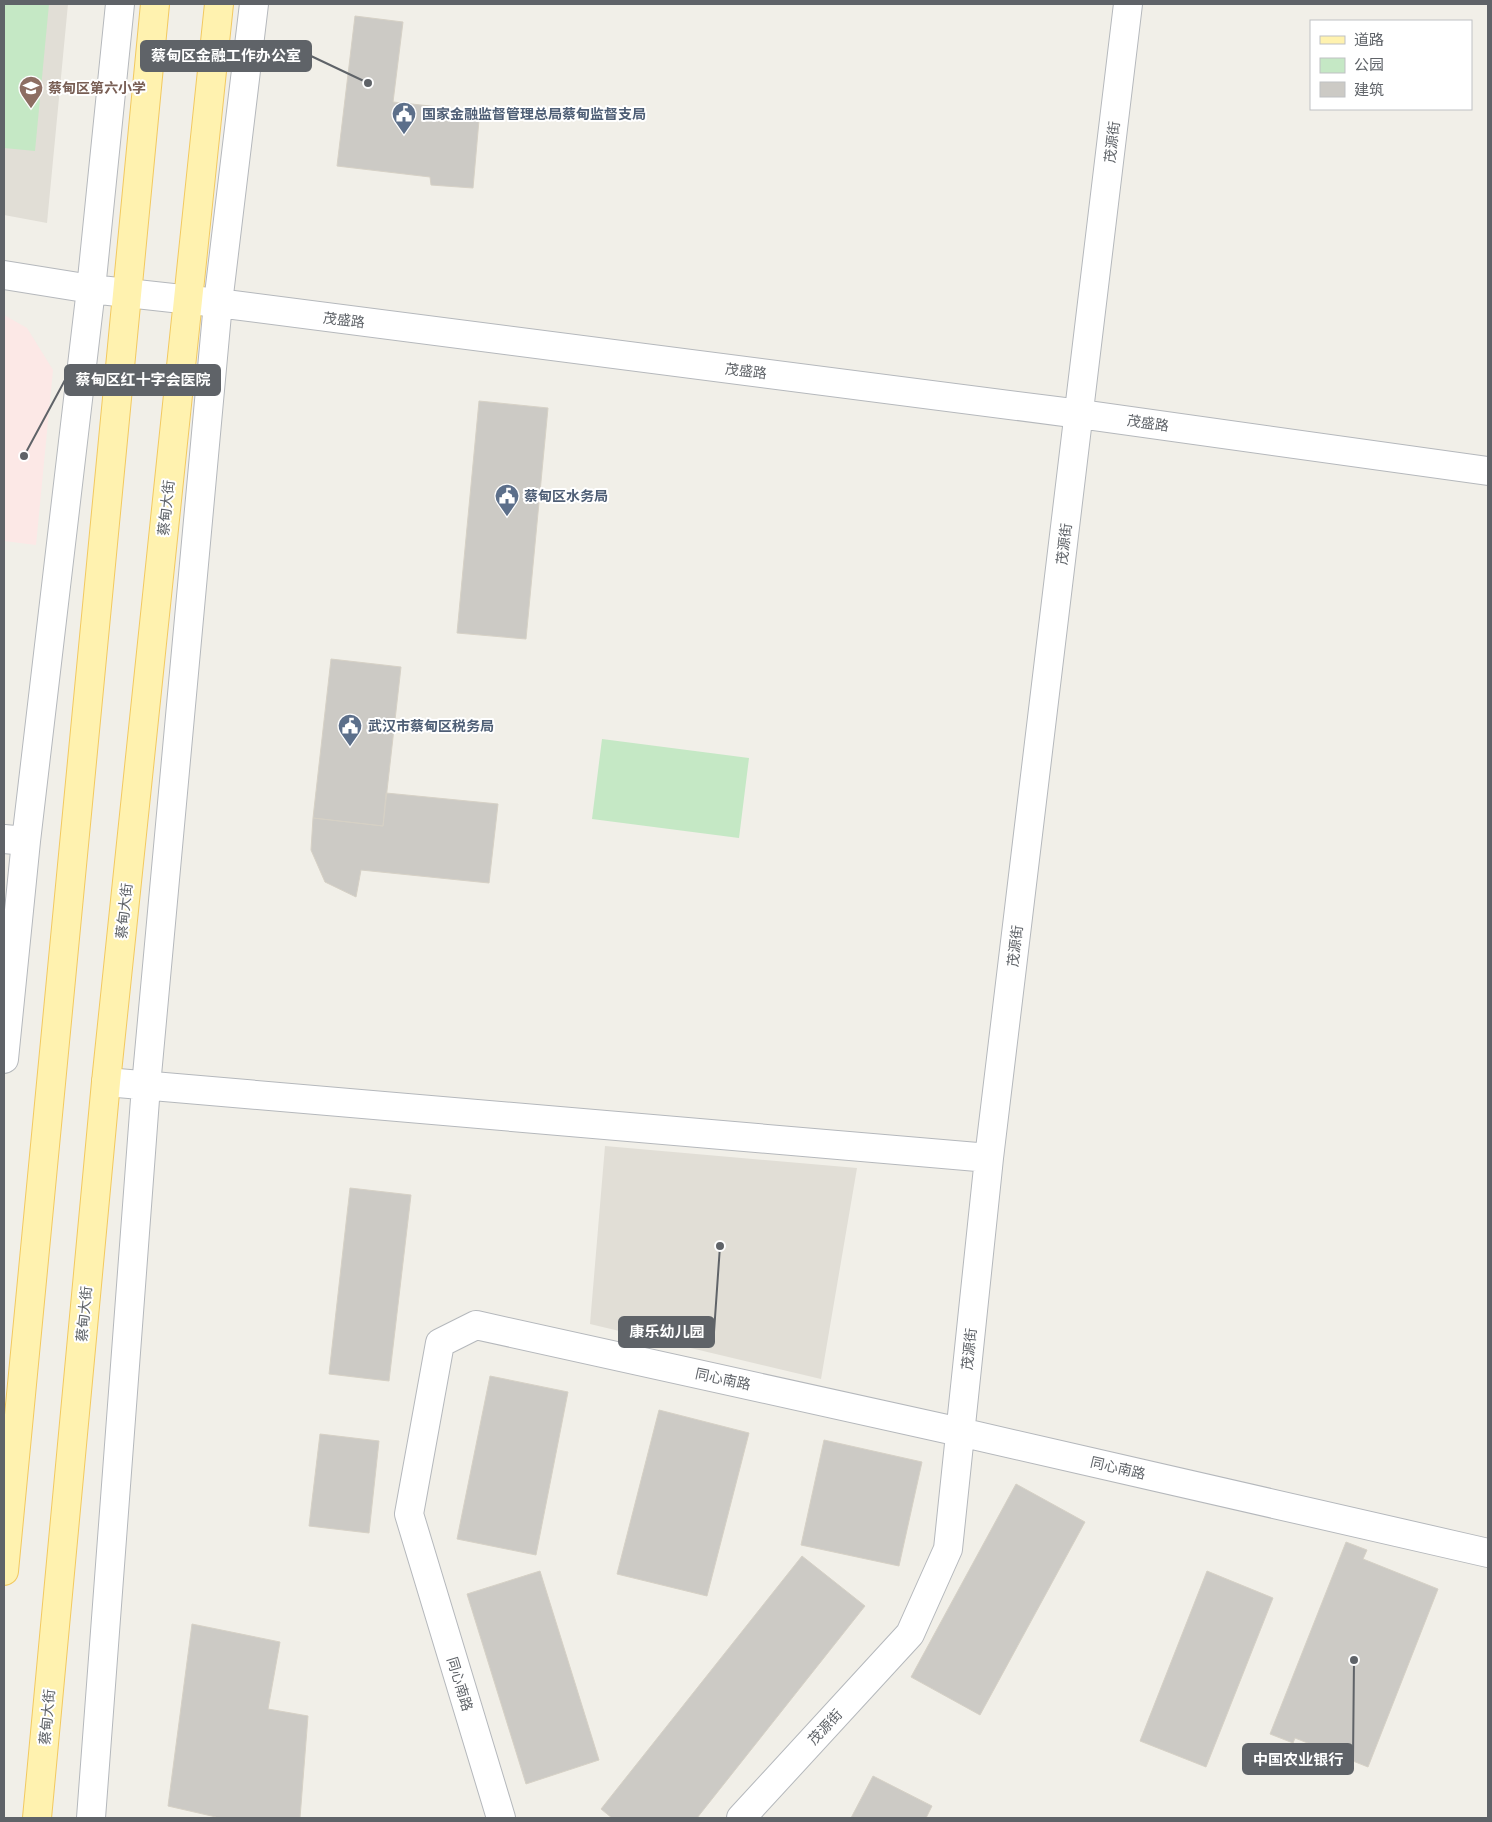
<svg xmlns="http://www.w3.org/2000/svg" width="1492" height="1822" font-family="'Fira Sans','Noto Sans SC',sans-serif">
<rect width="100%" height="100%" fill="#f1efe8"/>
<path fill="#e1ded6" d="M4,4H68L47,223L4,215Z
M605,1146L857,1168L821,1379L590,1324Z"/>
<path fill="#fce8e6" d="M4,315L27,328L53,370L36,545L4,541Z"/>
<path fill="#c5e8c5" d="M4,4H49L35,151L4,148Z
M602,739L749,758L739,838L592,819Z"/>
<path fill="#cccac5" stroke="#d6d1c6" d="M355,16L403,22L393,102L449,108L450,117L479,120L473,188L431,185L430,177L337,166Z
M479,401L548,408L526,639L457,633Z
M331,659L401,667L383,826L313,818Z
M386,793L498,804L489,883L361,870L356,897L325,882L311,850L313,818L383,826Z
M350,1188L411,1195L389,1381L329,1374Z
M490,1376L568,1392L536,1555L457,1539Z
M659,1410L749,1433L707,1596L617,1574Z
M320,1434L379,1441L369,1533L309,1526Z
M824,1440L922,1462L899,1566L801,1545Z
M1016,1484L1085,1522L980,1715L911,1677Z
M1346,1542L1367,1550L1363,1559L1438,1589L1368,1767L1295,1738L1293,1743L1270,1734Z
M802,1556L865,1606L697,1818H612L601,1809Z
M540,1571L599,1760L526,1784L467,1594Z
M1207,1571L1273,1598L1206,1767L1140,1741Z
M192,1624L280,1642L268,1709L308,1716L300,1818H217L216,1817L168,1806Z
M873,1776L932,1806L926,1818H851Z"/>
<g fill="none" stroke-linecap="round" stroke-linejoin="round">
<defs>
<path id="minor" d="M4,275L91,289L218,303L1080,414L1488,471
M4,839L26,841
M4,1059L26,841L91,289L120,4
M106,1082L989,1158
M91,1818L146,1086L218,303L254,4
M501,1818L409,1514L440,1343L476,1325L960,1432L1488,1553
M741,1818L910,1634L948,1549L989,1158L1128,4"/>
<path id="major" d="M4,1571L155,4
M37,1818L106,1082L219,4"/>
</defs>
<use href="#minor" stroke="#b5b8bc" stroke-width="30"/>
<use href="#major" stroke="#f2c960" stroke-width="30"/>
<use href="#minor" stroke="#fff" stroke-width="28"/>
<use href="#major" stroke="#fff2af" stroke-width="28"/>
</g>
<defs>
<symbol id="university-pin" viewBox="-11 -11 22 30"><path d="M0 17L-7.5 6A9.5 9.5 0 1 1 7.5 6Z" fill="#8d6e63" stroke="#fff"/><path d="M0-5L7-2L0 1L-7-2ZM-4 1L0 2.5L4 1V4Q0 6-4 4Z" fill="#fff"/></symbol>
<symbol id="civic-pin" viewBox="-11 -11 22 30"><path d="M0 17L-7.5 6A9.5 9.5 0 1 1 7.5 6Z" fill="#5c6f8a" stroke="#fff"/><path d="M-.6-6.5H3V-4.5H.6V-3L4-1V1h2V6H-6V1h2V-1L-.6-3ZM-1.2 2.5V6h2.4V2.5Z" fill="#fff"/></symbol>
</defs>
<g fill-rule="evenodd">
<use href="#university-pin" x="17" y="74" width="28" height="38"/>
<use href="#civic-pin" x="390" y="100" width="28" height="38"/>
<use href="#civic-pin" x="493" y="482" width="28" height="38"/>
<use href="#civic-pin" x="336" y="712" width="28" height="38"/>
</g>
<g text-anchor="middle" stroke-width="4" stroke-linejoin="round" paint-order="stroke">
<g font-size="14" font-weight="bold" fill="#785e54" stroke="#fff" text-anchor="start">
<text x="48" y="93">蔡甸区第六小学</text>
</g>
<g font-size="14" font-weight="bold" fill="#4e5e75" stroke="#fff" text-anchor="start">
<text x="422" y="119">国家金融监督管理总局蔡甸监督支局</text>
<text x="524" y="501">蔡甸区水务局</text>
<text x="368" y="731">武汉市蔡甸区税务局</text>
</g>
<g font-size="14" fill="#5f6368" stroke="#fff">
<text transform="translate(1112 142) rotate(-83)" y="5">茂源街</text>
<text transform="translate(344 320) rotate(7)" y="5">茂盛路</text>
<text transform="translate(746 371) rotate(7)" y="5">茂盛路</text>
<text transform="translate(1148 423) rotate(8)" y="5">茂盛路</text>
<text transform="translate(166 508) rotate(-84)" y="5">蔡甸大街</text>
<text transform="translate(1064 544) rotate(-83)" y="5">茂源街</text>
<text transform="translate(124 911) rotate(-84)" y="5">蔡甸大街</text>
<text transform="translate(1015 946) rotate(-83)" y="5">茂源街</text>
<text transform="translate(84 1314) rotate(-85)" y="5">蔡甸大街</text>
<text transform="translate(969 1349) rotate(-84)" y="5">茂源街</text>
<text transform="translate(723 1379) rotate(12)" y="5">同心南路</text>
<text transform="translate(1118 1468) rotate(13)" y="5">同心南路</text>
<text transform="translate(460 1684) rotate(73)" y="5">同心南路</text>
<text transform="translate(47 1717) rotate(-85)" y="5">蔡甸大街</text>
<text transform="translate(825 1727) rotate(-47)" y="5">茂源街</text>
</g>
</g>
<path fill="none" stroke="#5f6368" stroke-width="2" d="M368 83L311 56M24 456L65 380M720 1246L714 1332M1354 1660L1353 1759"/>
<g fill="#5f6368" stroke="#fff" stroke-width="2">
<circle cx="368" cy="83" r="5"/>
<circle cx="24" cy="456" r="5"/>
<circle cx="720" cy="1246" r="5"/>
<circle cx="1354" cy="1660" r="5"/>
</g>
<g fill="#5f6368" stroke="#5f6368" stroke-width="2">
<rect x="141" y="41" width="170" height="30" rx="5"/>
<rect x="65" y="365" width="155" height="30" rx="5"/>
<rect x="619" y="1317" width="95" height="30" rx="5"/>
<rect x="1243" y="1744" width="110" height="30" rx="5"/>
</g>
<g font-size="15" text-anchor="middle" font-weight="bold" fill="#fff">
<text x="226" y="61">蔡甸区金融工作办公室</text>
<text x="143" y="385">蔡甸区红十字会医院</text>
<text x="667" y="1337">康乐幼儿园</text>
<text x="1298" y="1765">中国农业银行</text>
</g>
<rect width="1492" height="1822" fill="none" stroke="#5f6368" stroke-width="10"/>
<rect x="1310" y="20" width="162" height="90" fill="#ffffff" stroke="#bfc1c3"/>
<rect x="1320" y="36" width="25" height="8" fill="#fff2af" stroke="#bfc1c3"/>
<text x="1354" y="45" font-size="15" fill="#5f6368">道路</text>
<rect x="1320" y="58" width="25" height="15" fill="#c5e8c5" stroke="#bfc1c3"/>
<text x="1354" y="70" font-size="15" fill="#5f6368">公园</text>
<rect x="1320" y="82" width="25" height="15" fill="#cccac5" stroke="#bfc1c3"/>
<text x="1354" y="95" font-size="15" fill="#5f6368">建筑</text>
</svg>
